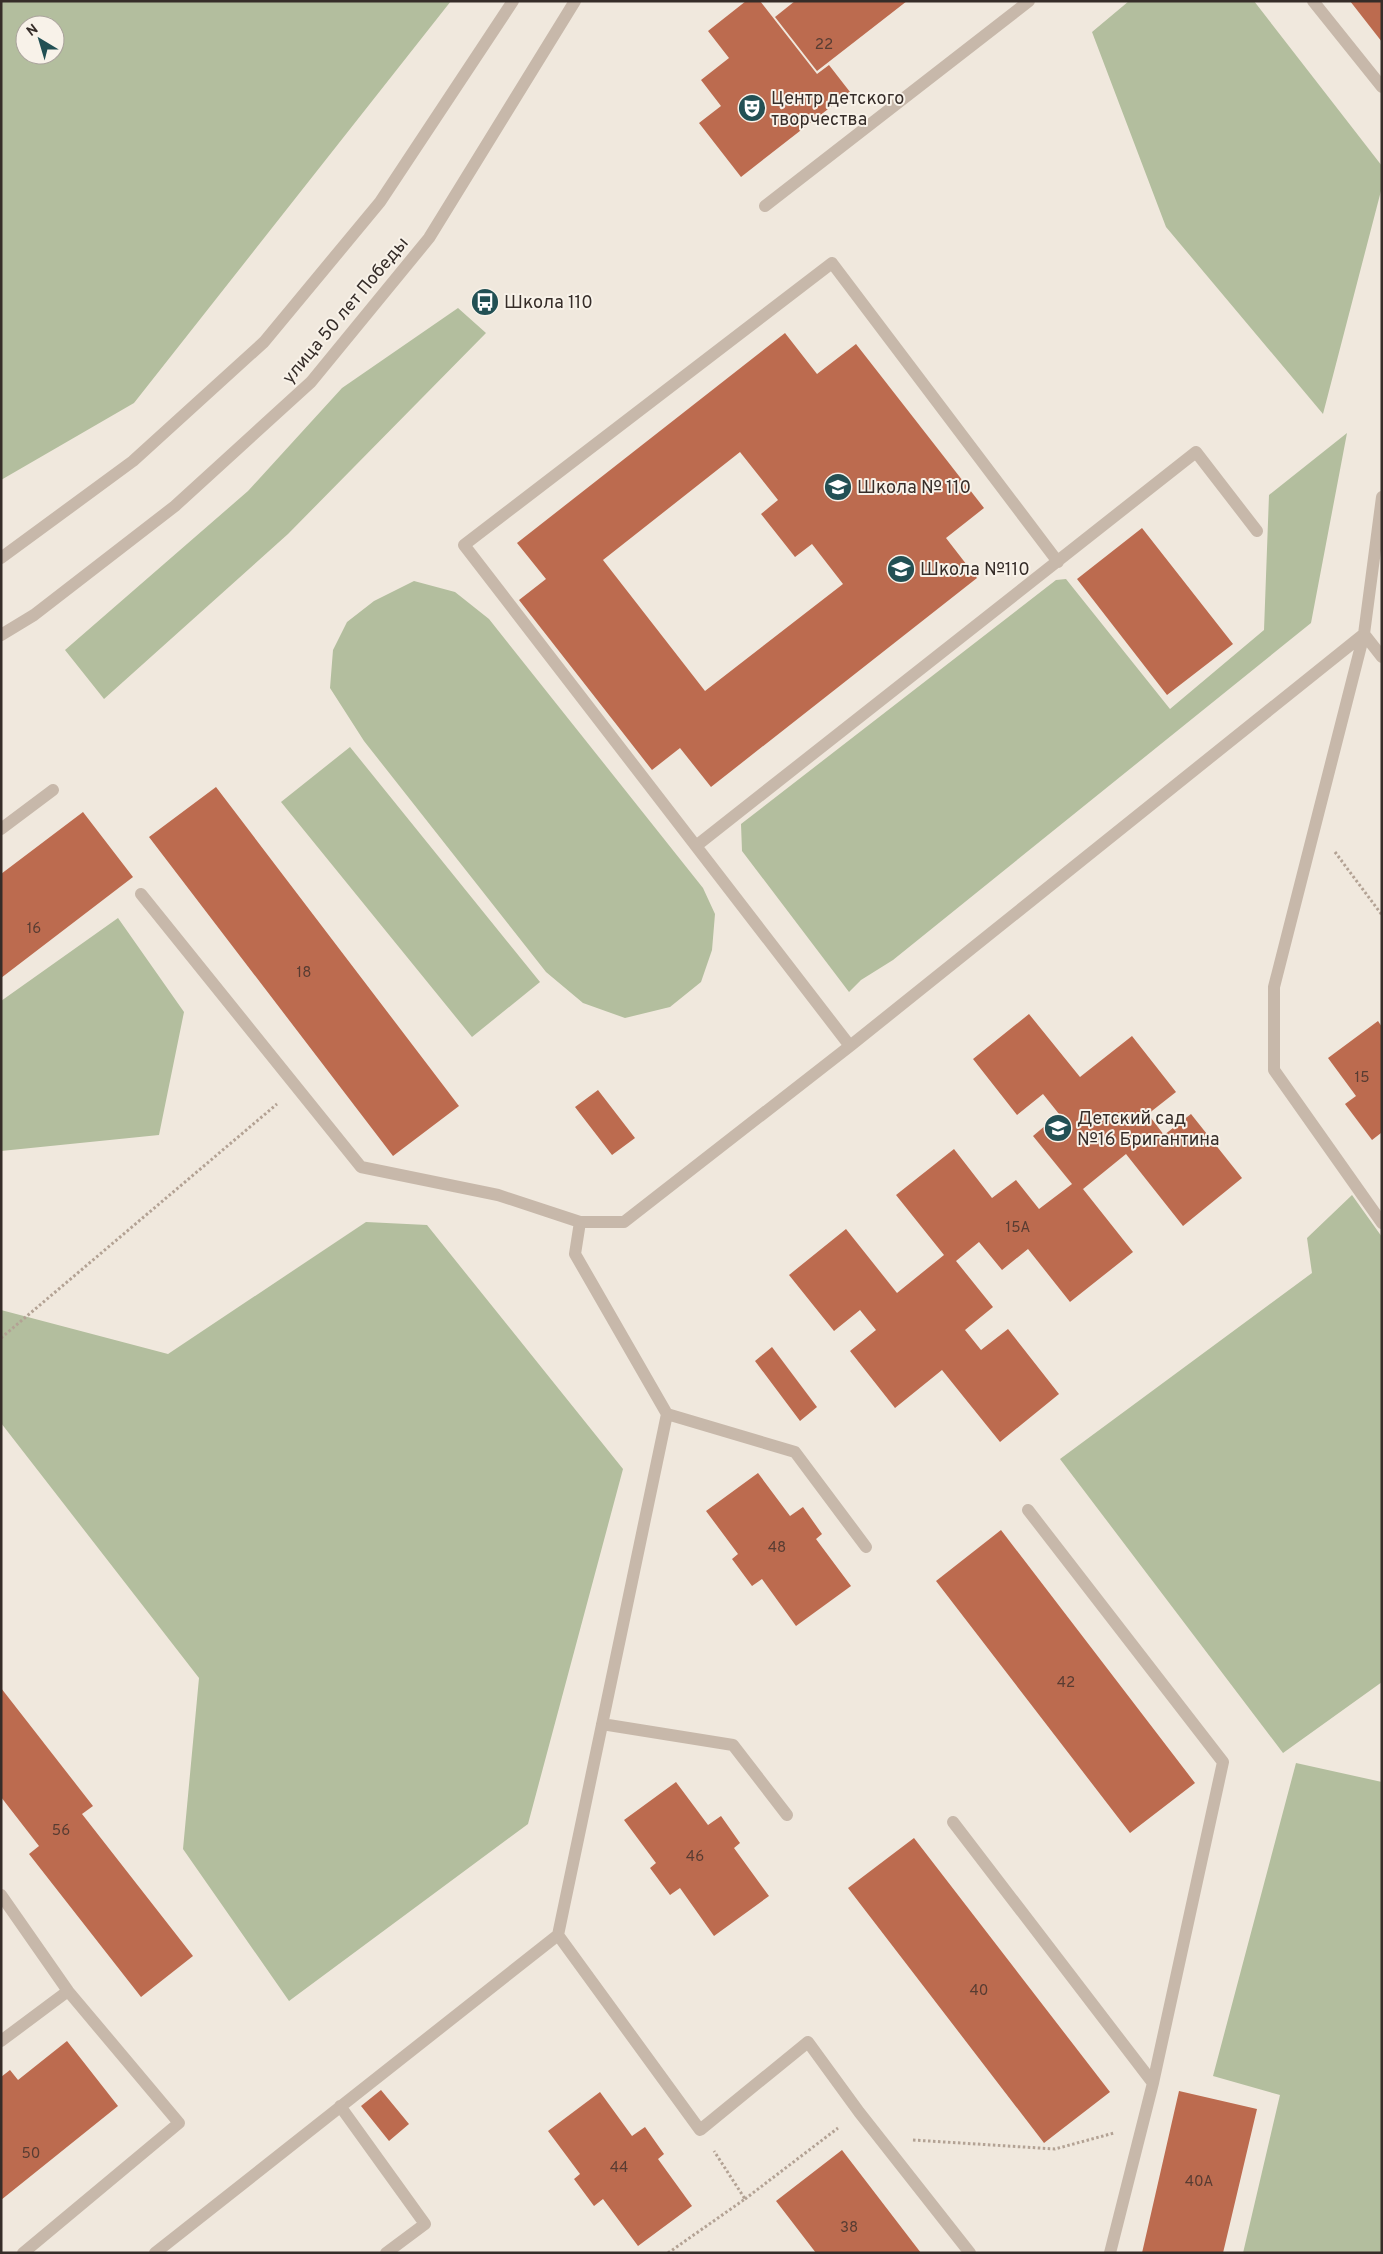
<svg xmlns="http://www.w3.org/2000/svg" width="1383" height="2254" font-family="Overpass,sans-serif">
<rect width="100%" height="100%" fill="#f0e8dd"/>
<path fill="#b3be9e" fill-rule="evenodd" d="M1,1H451L134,403L1,480ZM25,25H55V55H25Z
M1129,1H1254L1382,166V187L1323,414L1166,227L1092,32Z
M458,308L486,333L288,534L104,699L65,650L248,491L342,388Z
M1347,433L1311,623L893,960L861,980L849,992L742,851L741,824L1056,580L1066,579L1170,709L1264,630L1269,495Z
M414,581L455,592L489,619L703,888L715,914L712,950L701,982L670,1007L625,1018L583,1003L546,972L364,741L330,688L333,650L347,622L374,601Z
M350,747L540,982L472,1037L281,802Z
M118,918L184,1012L159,1135L1,1151V1001Z
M1352,1195L1382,1237V1682L1283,1753L1060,1459L1312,1273L1307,1238Z
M366,1222L427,1225L623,1469L528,1824L289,2001L183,1849L199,1678L1,1423V1310L168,1354Z
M1296,1763L1382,1782V2253H1243L1280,2095L1213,2076Z"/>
<path fill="#bc6b4f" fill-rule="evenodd" d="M746,1H760L817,74L829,65L850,92L741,177L699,123L721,106L701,80L729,58L708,31Z
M795,1H907L817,71L775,17Z
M1350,1H1382V42Z
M785,333L817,374L856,344L984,508L946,538L977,578L711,787L680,748L652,770L519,600L546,579L517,543ZM740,452L778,500L761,514L795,557L812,544L843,584L705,691L603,560Z
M1142,528L1233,644L1167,695L1077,579Z
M216,787L459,1106L393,1156L149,837Z
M83,812L133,877L1,978V874Z
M1029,1014L1080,1077L1132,1036L1176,1092L1148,1114L1164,1135L1191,1114L1242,1178L1183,1226L1126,1154L1083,1189L1133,1252L1070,1302L1028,1249L1002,1270L979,1242L956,1261L993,1307L965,1330L981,1350L1008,1329L1059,1394L1000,1442L942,1370L895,1408L850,1351L876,1330L860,1310L834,1331L789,1275L846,1229L897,1293L944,1255L896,1195L954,1149L992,1198L1016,1180L1039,1209L1072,1184L1033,1136L1059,1114L1043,1094L1017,1115L973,1059Z
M1378,1021L1382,1027V1135L1381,1133L1372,1140L1345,1104L1356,1096L1328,1058Z
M598,1090L635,1138L612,1155L575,1107Z
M772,1347L817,1407L800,1421L755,1361Z
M758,1473L790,1516L803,1507L822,1534L816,1539L851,1586L796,1626L762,1579L752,1586L732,1559L738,1554L706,1511Z
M1001,1530L1195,1783L1130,1833L936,1581Z
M1,1688L93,1806L82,1814L193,1956L141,1997L29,1854L39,1846L1,1797Z
M676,1782L708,1825L721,1816L740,1843L734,1848L769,1896L714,1936L680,1888L670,1895L650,1868L656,1863L624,1820Z
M914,1838L1110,2092L1044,2143L848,1888Z
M67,2041L118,2106L1,2200V2077L10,2070L18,2080Z
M381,2090L409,2124L389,2141L361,2106Z
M1179,2091L1257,2109L1223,2253H1142Z
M600,2092L632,2136L645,2127L664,2154L658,2159L692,2206L638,2246L603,2199L594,2206L574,2179L580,2174L548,2131Z
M842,2150L921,2253H816L776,2201Z"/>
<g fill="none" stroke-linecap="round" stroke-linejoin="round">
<path stroke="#b3a294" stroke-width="3" stroke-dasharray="2.5 2.5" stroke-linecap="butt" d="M1335,852L1382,915
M1,1338L277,1104
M913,2140L1055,2149L1114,2133
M745,2199L838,2128
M668,2253L745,2199L714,2151"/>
<path stroke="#c7b8aa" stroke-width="12" d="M1313,1L1382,87
M765,206L1029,1
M1382,497L1364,634L1274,987V1070L1382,1223
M1,558L133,461L264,342L380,202L513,1
M1,635L34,615L175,506L311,382L429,238L575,1
M1,829L53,790
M696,846L1196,452L1257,531
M141,894L361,1167L498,1195L580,1222H624L850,1046L1364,634L1382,657
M850,1046L464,545L832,263L1058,562
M667,1414L795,1452L866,1547
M1028,1510L1223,1762L1153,2083
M602,1724L733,1745L787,1815
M953,1822L1153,2083L1110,2253
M1,1895L68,1991L1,2041
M558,1935L667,1414L575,1254L580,1222
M340,2106L425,2224L386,2253
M23,2253L179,2123L68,1991
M155,2253L558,1935L700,2130L808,2042L859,2112L970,2253"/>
</g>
<defs>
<symbol id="theatre-disc" viewBox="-11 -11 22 22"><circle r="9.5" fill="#225054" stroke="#f8f2e9"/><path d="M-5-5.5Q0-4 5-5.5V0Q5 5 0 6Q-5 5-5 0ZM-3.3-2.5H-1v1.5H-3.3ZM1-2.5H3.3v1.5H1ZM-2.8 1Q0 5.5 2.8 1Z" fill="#fff"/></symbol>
<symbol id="bus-disc" viewBox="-11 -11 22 22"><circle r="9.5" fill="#225054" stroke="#f8f2e9"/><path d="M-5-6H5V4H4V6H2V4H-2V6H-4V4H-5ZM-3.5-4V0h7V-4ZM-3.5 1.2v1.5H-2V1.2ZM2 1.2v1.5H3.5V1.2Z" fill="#fff"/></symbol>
<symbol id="school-disc" viewBox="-11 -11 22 22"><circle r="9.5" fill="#225054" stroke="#f8f2e9"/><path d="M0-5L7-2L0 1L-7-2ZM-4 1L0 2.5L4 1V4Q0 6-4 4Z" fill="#fff"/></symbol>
</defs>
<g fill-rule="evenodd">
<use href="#theatre-disc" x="736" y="92" width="32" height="32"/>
<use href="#bus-disc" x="469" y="286" width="32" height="32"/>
<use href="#school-disc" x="822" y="471" width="32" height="32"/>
<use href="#school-disc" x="885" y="553" width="32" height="32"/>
<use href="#school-disc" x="1042" y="1112" width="32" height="32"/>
</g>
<g text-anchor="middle" stroke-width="4" stroke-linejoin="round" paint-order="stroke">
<g font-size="15" fill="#583c32">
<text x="824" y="49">22</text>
<text x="34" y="933">16</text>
<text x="304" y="977">18</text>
<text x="1362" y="1082">15</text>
<text x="1018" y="1232">15А</text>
<text x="777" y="1552">48</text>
<text x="1066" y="1687">42</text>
<text x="61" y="1835">56</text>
<text x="695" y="1861">46</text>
<text x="979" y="1995">40</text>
<text x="31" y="2158">50</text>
<text x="619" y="2172">44</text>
<text x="1199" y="2186">40А</text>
<text x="849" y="2232">38</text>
</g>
<g font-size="18" fill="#362d29" stroke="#f8f2e9" text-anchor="start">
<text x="771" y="104">Центр детского<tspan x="771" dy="21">творчества</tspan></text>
<text x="504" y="308">Школа 110</text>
<text x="857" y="493">Школа № 110</text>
<text x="920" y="575">Школа №110</text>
<text x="1077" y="1124">Детский сад<tspan x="1077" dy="21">№16 Бригантина</tspan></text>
</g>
<g font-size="18" fill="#362d29" stroke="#f8f2e9">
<text transform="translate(345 310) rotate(-50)" y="6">улица 50 лет Победы</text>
</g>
</g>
<rect width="1383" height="2254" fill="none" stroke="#362d29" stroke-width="5"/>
<g transform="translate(40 40) rotate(322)"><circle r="24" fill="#f8f2e9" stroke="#aaa39c"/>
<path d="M0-4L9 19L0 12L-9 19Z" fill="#225054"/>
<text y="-8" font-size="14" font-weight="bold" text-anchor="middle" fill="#362d29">N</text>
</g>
</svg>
